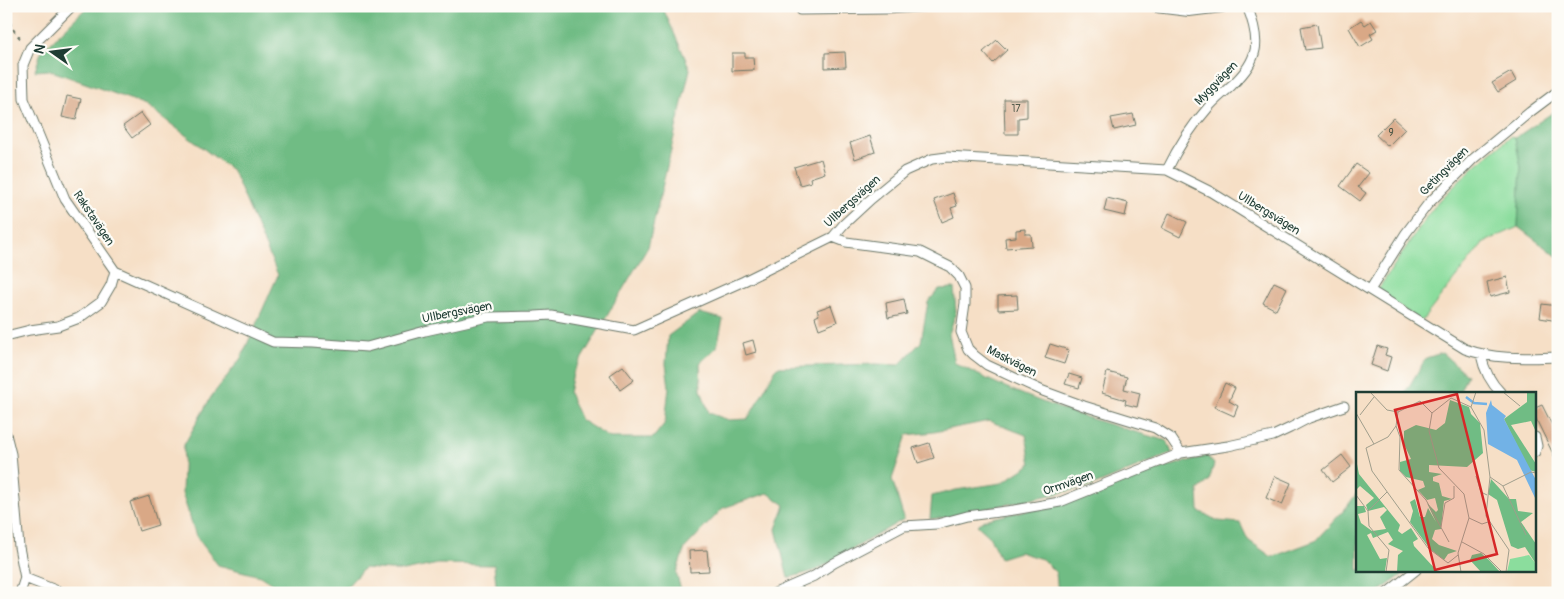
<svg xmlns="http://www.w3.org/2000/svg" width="1564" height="599" font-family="Pangolin,sans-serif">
<rect width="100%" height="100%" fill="#fdfcf7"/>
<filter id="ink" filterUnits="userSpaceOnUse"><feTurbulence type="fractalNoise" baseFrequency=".02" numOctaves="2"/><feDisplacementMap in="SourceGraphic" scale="10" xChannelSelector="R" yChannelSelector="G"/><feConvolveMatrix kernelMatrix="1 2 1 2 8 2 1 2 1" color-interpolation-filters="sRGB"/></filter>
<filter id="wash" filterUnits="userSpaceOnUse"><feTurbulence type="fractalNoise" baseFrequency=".0096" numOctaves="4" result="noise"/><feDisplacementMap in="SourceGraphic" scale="20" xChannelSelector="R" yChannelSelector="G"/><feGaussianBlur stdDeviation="1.12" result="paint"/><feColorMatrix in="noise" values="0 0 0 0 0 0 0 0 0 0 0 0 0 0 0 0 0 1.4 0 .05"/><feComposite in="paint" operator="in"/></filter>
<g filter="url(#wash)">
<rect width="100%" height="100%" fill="#f6dfc6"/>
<path fill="#8bdd9d" stroke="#558d68" d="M1511,136L1515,138L1521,167L1518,227L1483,243L1421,322L1377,291L1427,216L1439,201L1476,165Z"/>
<path fill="#70bc84" stroke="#487c5c" d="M88,6H662L690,69L648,247L573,373L569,393L581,420L610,438H653L665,423L669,387L666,364L668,336L699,313L723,319L717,347L700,363L701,390L709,413L729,420L748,419L777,367L876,364L899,365L921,342L928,302L939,289L954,288L956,312L949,334L955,363C969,370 982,377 996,383C1051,408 1110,425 1167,441L1172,453L1092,486L949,517L930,519L932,496L956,490L1002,483L1031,464L1026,435L989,421L934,432L907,435L892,479L904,519L817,570L788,578L776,529L785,505L768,493L723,508L685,548L676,573L682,593H497L494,565L438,564L404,571L364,568L341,593L285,592L260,576L218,565L196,536L182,493L184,445L211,397L241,358L278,275L233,171L146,105L49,70L35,71L41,52Z
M1558,109V257L1518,227L1521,167L1515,138Z
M1442,353L1467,375L1459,393H1405L1426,358Z
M1207,456L1214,464L1209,481L1198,490L1199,511L1218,521L1240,523L1248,540L1272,557L1315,541L1345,509L1358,492V570H1409L1377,593H1058L1056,573L1042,559L1019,552L1000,558L989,536L977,525L984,520L1092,495L1134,476Z"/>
<g id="blocks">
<path fill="#d9a886" d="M1361,20L1365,25L1371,21L1377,30L1370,34L1373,39L1360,47L1349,28Z
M1317,24L1321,48L1305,50L1301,27Z
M997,40L1007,50L993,63L983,52Z
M845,52L846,67L825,68V53Z
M732,53H745V57H753L754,70L732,71Z
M1511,72L1516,81L1498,92L1492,83Z
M67,96L81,99L76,120L62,117Z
M1004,99H1027V117L1018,118V134H1005Z
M141,113L150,125L132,138L123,126Z
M1133,114L1136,125L1114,130L1111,118Z
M1393,118L1405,129L1388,146L1376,135Z
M870,136L875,152L855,159L850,143Z
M821,159L825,173L810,178L811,182L800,185L794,167Z
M1356,164L1369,173L1358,187L1366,193L1360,201L1340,186Z
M953,193L957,206L951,208L954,217L942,222L934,200Z
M1107,198L1128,203L1125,216L1104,211Z
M1169,213L1187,222L1180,237L1162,228Z
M1025,229V234H1031L1032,246L1006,248L1005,238L1016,237V230Z
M1507,277L1510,292L1490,297L1487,282Z
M1274,282L1287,288L1276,310L1263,303Z
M1017,295L1018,309L998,310V296Z
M904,299L907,314L888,318L886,303Z
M1542,304L1558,306V321L1540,318Z
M831,305L837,322L819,329L815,317L819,315L817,310Z
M753,340L756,352L746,355L743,343Z
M1050,344L1069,350L1064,364L1045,358Z
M1377,346L1387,349L1385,355L1391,357L1387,371L1371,365Z
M623,366L634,380L620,390L610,375Z
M1107,372L1127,377L1124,389L1140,393L1137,407L1125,404L1126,400L1102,393Z
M1069,374L1082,378L1079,388L1065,384Z
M1225,383L1235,388L1229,401L1238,406L1234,416L1214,407Z
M1542,405L1558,437V464L1535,417V408Z
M929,443L934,458L918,463L913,448Z
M1342,455L1351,467L1332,482L1323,470Z
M1275,476L1291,483L1282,505L1266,498Z
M149,496L158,525L139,531L130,502Z
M707,550L709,571L690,572L689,551Z"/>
</g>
</g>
<g filter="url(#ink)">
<use href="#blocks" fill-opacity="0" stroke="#6a7667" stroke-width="1"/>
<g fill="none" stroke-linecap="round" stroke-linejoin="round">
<defs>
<path id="street" d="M72,6L30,48L23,65L24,99L65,199L115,271
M800,10L887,9L932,6
M1167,170C1178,147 1190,128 1207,109C1214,100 1224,93 1232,85C1260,59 1261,41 1247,6
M833,237L846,242L920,252L950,267L959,276L965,288V304L961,332L968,349L974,355L987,365L1043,391L1084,406L1155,428L1171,438L1181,453
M115,271L273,342L312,343L367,347L425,331L488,317L535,316L551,315L634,330L744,281L833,237L844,224L871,199L905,171L932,159L947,157L1167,170L1211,192L1465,349C1495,360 1526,358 1558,357
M1370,290L1406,233L1428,204L1473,159L1530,112L1558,91
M6,336L30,330L58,326L79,318L101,302L111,285L115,271
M1481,355C1484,370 1490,382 1501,393
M6,434L11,454L19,547L25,578L20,593
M1535,437L1537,446L1535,452
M25,578L63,593
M775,593L814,576L834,563L904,526L937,524L967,516L1014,510L1060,502L1181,453L1228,446L1273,436L1290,428L1309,418L1344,406
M1387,593L1416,570"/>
<path id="secondary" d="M1156,6L1189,10L1222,6"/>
</defs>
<use href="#street" stroke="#6a7667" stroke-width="11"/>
<use href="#secondary" stroke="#6a7667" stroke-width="14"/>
<path stroke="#6a7667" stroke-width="2" stroke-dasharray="4 4" stroke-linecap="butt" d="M10,6C6,22 13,31 23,41
M6,70L13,68"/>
<use href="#street" stroke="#fff" stroke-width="9"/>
<use href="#secondary" stroke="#fff" stroke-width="12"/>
</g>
</g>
<g text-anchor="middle" stroke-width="4.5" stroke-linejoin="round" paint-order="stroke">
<g font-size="10" fill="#4e5848">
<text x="1016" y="112">17</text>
<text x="1391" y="136">9</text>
</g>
<g font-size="12" fill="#1f3d34" stroke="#fdfcf7">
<text transform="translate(1216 83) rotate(-46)" y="4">Myggvägen</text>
<text transform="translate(1444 171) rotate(-45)" y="4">Getingvägen</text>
<text transform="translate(852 201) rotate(-42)" y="4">Ullbergsvägen</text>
<text transform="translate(1269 213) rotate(32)" y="4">Ullbergsvägen</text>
<text transform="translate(94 218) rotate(56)" y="4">Rakstavägen</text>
<text transform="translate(457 312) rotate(-11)" y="4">Ullbergsvägen</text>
<text transform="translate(1012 361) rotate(27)" y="4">Maskvägen</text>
<text transform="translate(1068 483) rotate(-19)" y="4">Ormvägen</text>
</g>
</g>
<g transform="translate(1356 392)">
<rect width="180" height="180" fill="#f6dfc6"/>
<path d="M173,163L180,172V180H151L154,167Z" fill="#8bdd9d"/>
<path d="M171,0H180V40L175,29L155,33L180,72V80L173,78L148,27L171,10ZM94,8L113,15L115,22L124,31L127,61L111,75L73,73V80L86,82L77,85V89L83,91L86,104L96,107L88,109L85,137L79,138L76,147L83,153L101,159L92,162L88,168L74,157L54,130L57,119L54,110L59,107L64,125H69L72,116L80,130L71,111L80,120L82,118L79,106L71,108L62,98L69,95L67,89L50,85L44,79V70L55,67L48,52V39L60,33L80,38L89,31ZM0,67L3,82L44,133L42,139L46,142L55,136L62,147L57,150L58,154L82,180H41L42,163L47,159L32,152L37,148L32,140L17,146L15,141L11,143L24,167L31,166L29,179L0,180V114H8L10,120L2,122L5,131L16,139L30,137L24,125L31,118L28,115L12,119L10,113L18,106L4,94L0,98ZM135,87L153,107H160L162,119L177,121L165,130L180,152V172L169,155L162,157L155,154L141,108L132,102ZM125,161L134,169L144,180H125L114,168L116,163Z" fill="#70bc84"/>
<path d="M135,8L136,13L150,24L148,27L180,88V108L161,68L132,52L130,21Z" fill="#72b2e6"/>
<path fill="none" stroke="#72b2e6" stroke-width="2.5" d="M110,5L118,11L131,12"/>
<path fill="none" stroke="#a09e8c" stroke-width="1" d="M14,0L31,18L42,20L64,9L76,21M147,0L164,14M115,15L128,38L134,85L130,124L153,158L150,180M115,15L120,0M42,20L40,34L32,45L10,56L16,79L72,156L92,171L102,163M0,21L18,52M76,21L73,39L83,76L108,102L113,126L102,161L105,180M76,21L95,6L115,15M4,23L18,5M40,34L44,45L43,78L70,108L93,150M120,84L125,100L131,103M134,85L147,94L170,143M147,94L175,80L180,81M0,103L12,119L13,134L33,158L30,180M12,119L31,100M113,126L126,132L132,130M85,135L89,111L98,106V94M106,150L128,162L146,180"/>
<path fill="#d62828" fill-opacity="0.15" stroke="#d62828" stroke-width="2.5" d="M101,2L141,162L79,178L39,18Z"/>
<rect width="180" height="180" fill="none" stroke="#1f3d34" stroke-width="2.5"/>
</g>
<rect width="1564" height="599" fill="none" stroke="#fdfcf7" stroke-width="25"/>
<g transform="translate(52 52) rotate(284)" stroke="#fdfcf7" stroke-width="4" paint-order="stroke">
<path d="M0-4L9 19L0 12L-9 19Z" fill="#1f3d34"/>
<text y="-8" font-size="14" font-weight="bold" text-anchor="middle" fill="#1f3d34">N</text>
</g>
</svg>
